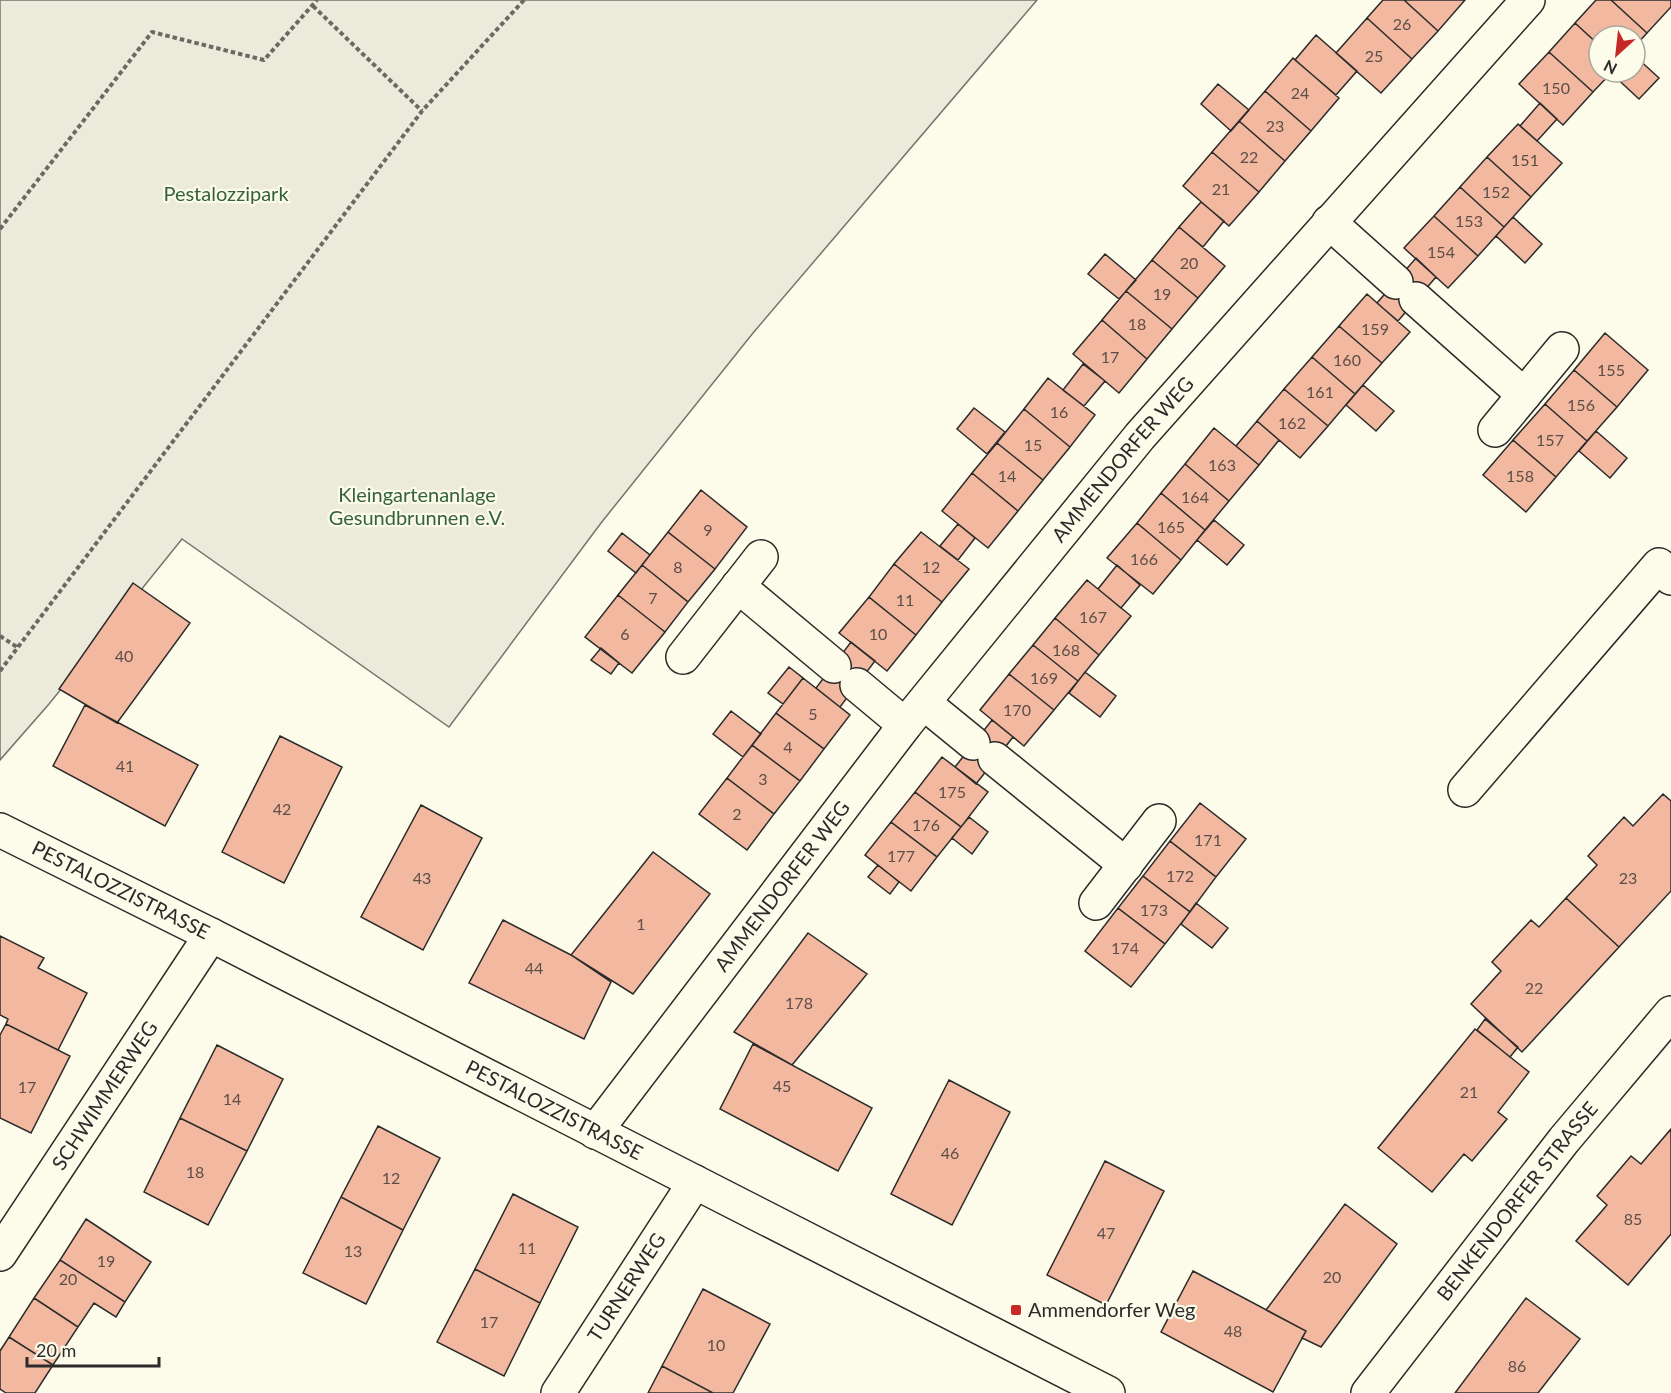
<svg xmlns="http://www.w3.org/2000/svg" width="1671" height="1393" font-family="Lato,sans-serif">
<rect width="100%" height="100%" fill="#fdfbea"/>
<path fill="#ecebdb" stroke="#74746e" stroke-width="1.5" d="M0,0H1037L753,333L601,523L449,727L182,539L49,704L0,760Z"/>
<path fill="#f2b8a0" stroke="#2b2b2b" stroke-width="1.5" d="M1383,0H1404L1438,31L1412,59L1367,18Z
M1404,0H1465L1438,31Z
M1596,0H1611L1647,33L1635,46V36H1599V45L1575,23Z
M1611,0H1671V7L1647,33Z
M1367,18L1412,59L1381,93L1336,53Z
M1575,23L1599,45V72H1612L1593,92L1549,52Z
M1316,35L1357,71L1336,95L1295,60Z
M1549,52L1593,92L1563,125L1519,84Z
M1635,56L1659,78L1639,99L1611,73L1635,72Z
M1293,58L1339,98L1311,131L1265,91Z
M1218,84L1249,110L1231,131L1201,104Z
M1265,91L1311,131L1285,161L1239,121Z
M1540,103L1557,119L1537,141L1520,126Z
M1239,121L1285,161L1259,192L1212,152Z
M1518,124L1562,163L1531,197L1487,157Z
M1212,152L1259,192L1229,226L1183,186Z
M1487,157L1531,197L1504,227L1460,187Z
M1460,187L1504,227L1478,256L1434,216Z
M1201,202L1224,221L1203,247L1179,227Z
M1434,216L1478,256L1448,288L1404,248Z
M1513,217L1542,244L1525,263L1496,236Z
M1179,227L1225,266L1198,298L1152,260Z
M1105,254L1136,280L1119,299L1088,274Z
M1416,258L1436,277L1398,321L1377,303Z
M1152,260L1198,298L1172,329L1126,291Z
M1126,291L1172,329L1147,359L1102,320Z
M1367,294L1410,332L1382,363L1339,326Z
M1102,320L1147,359L1119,393L1073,354Z
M1339,326L1382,363L1355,394L1312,357Z
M1605,333L1648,370L1617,407L1574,370Z
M1312,357L1355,394L1328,426L1284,389Z
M1083,364L1105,381L1084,406L1063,390Z
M1574,370L1617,407L1587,441L1545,404Z
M1048,378L1095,415L1070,447L1024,409Z
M1363,385L1394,411L1376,431L1346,405Z
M1284,389L1328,426L1300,458L1257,421Z
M1545,404L1587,441L1556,477L1513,440Z
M974,408L1005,432L987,454L957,429Z
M1024,409L1070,447L1043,480L997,443Z
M1257,421L1279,440L1259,465L1236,446Z
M1214,428L1259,465L1229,501L1185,464Z
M1596,431L1627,458L1610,478L1579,451Z
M1513,440L1556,477L1526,512L1483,475Z
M997,443L1043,480L1018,511L972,473Z
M1185,464L1229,501L1205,530L1161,493Z
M972,473L1018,511L988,548L942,511Z
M701,490L747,527L715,569L668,532Z
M1161,493L1205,530L1181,560L1137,523Z
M1214,520L1244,545L1227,565L1197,540Z
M1137,523L1181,560L1153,594L1107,558Z
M958,524L975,538L958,560L940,546Z
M668,532L715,569L688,602L642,565Z
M921,532L969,569L942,602L894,564Z
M622,533L650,555L636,573L608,551Z
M894,564L942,602L916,635L869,597Z
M642,565L688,602L665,632L618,595Z
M1117,565L1140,585L1121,608L1098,589Z
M1087,580L1131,616L1099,655L1055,618Z
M133,583L190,623L117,723L59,689Z
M618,595L665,632L632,673L585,637Z
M869,597L916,635L887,671L839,633Z
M1055,618L1099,655L1078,681L1033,645Z
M851,642L875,661L840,707L816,688Z
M1033,645L1078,681L1054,710L1009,674Z
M601,648L619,663L611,674L591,660Z
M789,667L803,678L783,704L768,693Z
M1085,672L1116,696L1100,717L1069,693Z
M1009,674L1054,710L1024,746L980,710Z
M803,678L850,715L824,749L776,713Z
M85,705L198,765L165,826L53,766Z
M731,711L761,734L743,757L713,734Z
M776,713L824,749L800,781L752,745Z
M992,720L1013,737L976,784L955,767Z
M280,736L342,767L284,883L222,852Z
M752,745L800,781L774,814L727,778Z
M942,757L988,792L961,827L915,792Z
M727,778L774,814L747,850L699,814Z
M915,792L961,827L937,857L891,822Z
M1663,794L1671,801V891L1619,947L1566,898L1597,865L1588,856L1624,817L1633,826Z
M1200,803L1246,839L1216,877L1170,841Z
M421,805L482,838L423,950L361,917Z
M969,817L988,832L972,854L952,838Z
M891,822L937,857L911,891L865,855Z
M1170,841L1216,877L1190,912L1143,876Z
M653,852L710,894L633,994L571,955Z
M878,865L899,882L890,894L868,877Z
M1143,876L1190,912L1165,944L1118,908Z
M1566,898L1619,947L1522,1052L1471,1004L1501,971L1492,962L1531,920L1539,927Z
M1196,903L1228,928L1212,948L1181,924Z
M1118,908L1165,944L1131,987L1085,951Z
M503,920L571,955L611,982L584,1039L469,983Z
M808,933L867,974L792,1065L734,1032Z
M0,936L44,958L38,968L87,993L58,1050L6,1024L8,1019L0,1015Z
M1485,1019L1518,1047L1510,1057L1477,1030Z
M6,1024L70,1056L31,1133L0,1118V1035Z
M1475,1029L1529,1072L1498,1112L1507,1119L1472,1161L1464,1154L1432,1192L1378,1148Z
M753,1044L872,1108L838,1171L720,1109Z
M217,1045L283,1079L247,1151L180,1118Z
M949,1080L1010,1112L952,1225L891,1194Z
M180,1118L247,1151L208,1225L144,1192Z
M378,1126L440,1158L403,1230L341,1197Z
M1671,1129V1234L1628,1285L1576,1241L1607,1205L1597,1196L1631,1156L1641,1164Z
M1105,1161L1164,1191L1106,1305L1047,1275Z
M513,1194L578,1227L540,1303L475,1269Z
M341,1197L403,1230L366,1304L303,1273Z
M1345,1204L1397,1244L1321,1347L1302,1338L1306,1331L1266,1310Z
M86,1219L151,1262L125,1302L60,1260Z
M60,1260L125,1302L116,1317L94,1303L78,1327L34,1298Z
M475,1269L540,1303L504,1376L437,1342Z
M1193,1271L1306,1331L1273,1392L1161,1332Z
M703,1289L770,1324L733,1393H713L662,1366Z
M34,1298L78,1327L53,1365L9,1337Z
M1526,1298L1580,1339L1538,1393H1455Z
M9,1337L53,1365L35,1393H6L0,1389V1351Z
M662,1366L713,1393H648Z"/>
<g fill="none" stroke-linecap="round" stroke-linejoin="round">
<defs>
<g id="minor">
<path d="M1329,222L1396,282"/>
<path d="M1416,299L1524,395"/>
<path d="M1495,430L1562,349"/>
<path d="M738,586L834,666"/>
<path d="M683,657L761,557"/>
<path d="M857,685L905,725"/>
<path d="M924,703L973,743"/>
<path d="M995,759L1126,865"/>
<path d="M1465,790L1659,565L1671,578"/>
<path id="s1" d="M0,830L211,935L1108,1393"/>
<path d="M1096,903L1159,821"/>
<path id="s2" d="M595,1132L905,725L1140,436L1528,0"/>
<path id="s3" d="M0,1254L211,935"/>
<path id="s4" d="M558,1393L695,1182"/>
<path id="s5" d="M1368,1393L1564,1140L1671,1013"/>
</g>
</defs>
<use href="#minor" stroke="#2b2b2b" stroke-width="36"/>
<path stroke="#6a6964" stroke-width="4" stroke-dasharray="4.5 3" stroke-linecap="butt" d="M313,6L422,111
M0,229L152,32L264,60L317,0
M0,636L17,647
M0,671L422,111L524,0"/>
<use href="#minor" stroke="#fdfbea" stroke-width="33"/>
</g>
<rect fill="#c62828" stroke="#fdfbea" stroke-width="2" x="1010" y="1304" width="12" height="12" rx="3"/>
<g text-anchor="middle" stroke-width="4.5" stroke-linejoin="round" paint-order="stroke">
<g font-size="16" fill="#5d4e48">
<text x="1402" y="30">26</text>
<text x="1374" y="62">25</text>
<text x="1556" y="94">150</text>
<text x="1300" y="99">24</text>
<text x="1275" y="132">23</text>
<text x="1249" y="163">22</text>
<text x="1525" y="166">151</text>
<text x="1221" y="195">21</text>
<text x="1496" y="198">152</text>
<text x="1469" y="227">153</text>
<text x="1441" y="258">154</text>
<text x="1189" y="269">20</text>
<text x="1162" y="300">19</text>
<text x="1137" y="330">18</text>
<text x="1375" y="335">159</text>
<text x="1110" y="363">17</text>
<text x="1347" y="366">160</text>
<text x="1611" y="376">155</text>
<text x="1320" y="398">161</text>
<text x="1581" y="411">156</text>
<text x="1059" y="418">16</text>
<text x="1292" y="429">162</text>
<text x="1550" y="446">157</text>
<text x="1033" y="451">15</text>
<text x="1222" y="471">163</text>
<text x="1007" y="482">14</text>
<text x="1520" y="482">158</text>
<text x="1195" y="503">164</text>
<text x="1171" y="533">165</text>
<text x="708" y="536">9</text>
<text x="1144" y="565">166</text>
<text x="678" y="573">8</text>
<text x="931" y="573">12</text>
<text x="653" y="604">7</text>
<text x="905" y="606">11</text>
<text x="1093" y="623">167</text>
<text x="625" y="640">6</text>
<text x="878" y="640">10</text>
<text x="1066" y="656">168</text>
<text x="124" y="662">40</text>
<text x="1044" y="684">169</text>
<text x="1017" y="716">170</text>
<text x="813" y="720">5</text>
<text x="788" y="753">4</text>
<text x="125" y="772">41</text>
<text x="763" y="785">3</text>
<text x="952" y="798">175</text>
<text x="282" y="815">42</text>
<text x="737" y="820">2</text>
<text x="926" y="831">176</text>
<text x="1208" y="846">171</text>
<text x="901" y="862">177</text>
<text x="1180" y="882">172</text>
<text x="422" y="884">43</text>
<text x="1628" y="884">23</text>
<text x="1154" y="916">173</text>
<text x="641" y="930">1</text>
<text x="1125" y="954">174</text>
<text x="534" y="974">44</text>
<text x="1534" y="994">22</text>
<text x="799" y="1009">178</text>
<text x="782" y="1092">45</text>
<text x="27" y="1093">17</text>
<text x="1469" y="1098">21</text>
<text x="232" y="1105">14</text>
<text x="950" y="1159">46</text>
<text x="195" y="1178">18</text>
<text x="391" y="1184">12</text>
<text x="1633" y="1225">85</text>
<text x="1106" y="1239">47</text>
<text x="527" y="1254">11</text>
<text x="353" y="1257">13</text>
<text x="106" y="1267">19</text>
<text x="1332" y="1283">20</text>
<text x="68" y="1285">20</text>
<text x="489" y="1328">17</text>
<text x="1233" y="1337">48</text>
<text x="716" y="1351">10</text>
<text x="1517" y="1372">86</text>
</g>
<g font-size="20" fill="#34623c" stroke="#fdfbea">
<text x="226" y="201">Pestalozzipark</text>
<text x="417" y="502">Kleingartenanlage<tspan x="417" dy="23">Gesundbrunnen e.V.</tspan></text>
</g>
<g font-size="20" fill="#2b2b2b" stroke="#fdfbea">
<text dy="7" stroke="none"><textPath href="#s2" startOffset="855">AMMENDORFER WEG</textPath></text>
<text dy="7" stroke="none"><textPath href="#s2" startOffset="309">AMMENDORFER WEG</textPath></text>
<text dy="7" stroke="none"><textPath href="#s1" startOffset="135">PESTALOZZISTRASSE</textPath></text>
<text dy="7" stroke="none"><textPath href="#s3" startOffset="190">SCHWIMMERWEG</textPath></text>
<text dy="7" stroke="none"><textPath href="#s1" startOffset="621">PESTALOZZISTRASSE</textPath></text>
<text dy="7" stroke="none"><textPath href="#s5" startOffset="243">BENKENDORFER STRASSE</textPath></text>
<text dy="7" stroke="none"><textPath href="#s4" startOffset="126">TURNERWEG</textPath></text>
</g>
<g font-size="20" fill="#2b2b2b" stroke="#fdfbea" text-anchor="start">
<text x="1028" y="1317">Ammendorfer Weg</text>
</g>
</g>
<g transform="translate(1617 54) rotate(207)"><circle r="28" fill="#fdfbea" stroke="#a9a89e" stroke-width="1.5"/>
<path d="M0-4.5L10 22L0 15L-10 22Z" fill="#c62828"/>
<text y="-9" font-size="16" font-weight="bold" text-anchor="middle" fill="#2b2b2b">N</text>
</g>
<path d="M27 1357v9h132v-9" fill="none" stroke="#2b2b2b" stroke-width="3"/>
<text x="36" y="1357" font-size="18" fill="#2b2b2b" stroke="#fdfbea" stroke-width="4.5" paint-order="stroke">20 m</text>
</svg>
